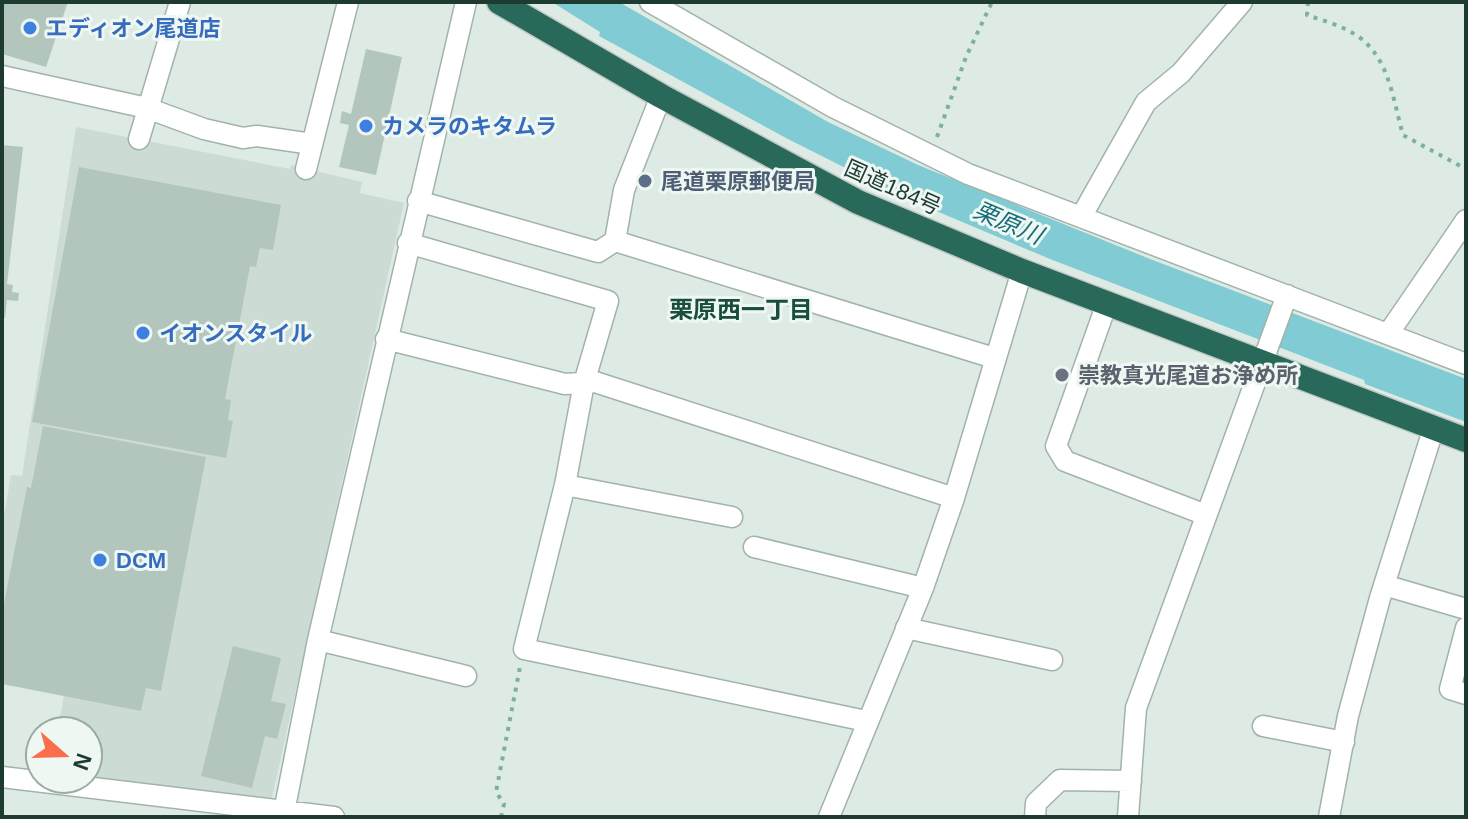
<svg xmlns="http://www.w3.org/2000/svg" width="1468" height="819" font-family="Arial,'Noto Sans JP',sans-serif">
<rect width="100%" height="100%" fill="#deebe4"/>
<path fill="#ccdbd3" d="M76,127L290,169L291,165L362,182L360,193L404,203L272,798L88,777V731H58L64,694L2,683V527L11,475L22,476Z"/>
<path fill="#81cbd4" d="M552,2H619L828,122L918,165L1150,259L1466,379V422L1365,384L1364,380L1050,259L903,197L786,138L599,36L600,32Z"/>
<path fill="#b3c6bd" d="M2,2H68L46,67L2,54Z
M366,49L402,57L376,175L339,167L349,125L340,123L342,111L351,114Z
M2,145L23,147L7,284L13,285L12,292L19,293L18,301L7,300L5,318H2Z
M79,167L281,205L273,250L260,248L256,267L250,266L225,399L231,400L228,420L233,421L226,458L32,422Z
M43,426L206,457L161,691L146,688L141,711L2,684V614L27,487L31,488Z
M233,646L281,658L271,701L286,704L277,739L265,736L252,788L201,776Z"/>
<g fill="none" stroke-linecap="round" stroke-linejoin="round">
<defs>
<path id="minor" d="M650,2L833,107L968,174L1466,364
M2,76L147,108L204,129L243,138L257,136L312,144
M139,139L180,2
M306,169L348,2
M418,201L598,252L615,241L994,358
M1081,217L1146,102L1181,73L1242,2
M615,241L624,190L661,96
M408,243L608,301L584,383L565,485L524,649L866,721
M1107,303L1056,446L1065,461L1206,515
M1388,334L1466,220
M386,339L565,384L595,382L954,498
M565,485L732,517
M754,547L923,588
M1384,585L1466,609
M906,628L1052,660
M1466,628L1450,689L1466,694
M318,640L466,676
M1263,726L1344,742
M2,777L334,817
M283,817L318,640L466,2
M829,817L923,588L954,498L1022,271
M1035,817L1036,803L1060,780L1131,781
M1128,817L1136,708L1287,295
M1329,817L1348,716L1380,598L1434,427"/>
<path id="highway" d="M499,2L661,96L858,202L1022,271L1466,440"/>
</defs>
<use href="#minor" stroke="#a1b3ab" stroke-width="23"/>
<use href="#highway" stroke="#c0c8c6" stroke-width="27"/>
<path stroke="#7cb19e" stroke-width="4" stroke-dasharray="4 6" stroke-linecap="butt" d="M1308,2L1307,15C1321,20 1336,24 1349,31C1389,51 1392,97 1403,135L1466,169
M937,137L966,57L992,2
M501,817L504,804L496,792L520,667"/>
<use href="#minor" stroke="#fff" stroke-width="20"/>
<use href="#highway" stroke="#286959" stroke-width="24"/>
</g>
<g fill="#3f7fe0" stroke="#eef7f2" stroke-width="3">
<circle cx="30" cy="28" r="8"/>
<circle cx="366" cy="126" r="8"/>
<circle cx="143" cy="333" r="8"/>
<circle cx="100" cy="560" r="8"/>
</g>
<circle fill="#5c6f8a" stroke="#eef7f2" stroke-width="3" cx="645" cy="181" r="8"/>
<circle fill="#6b7280" stroke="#eef7f2" stroke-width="3" cx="1062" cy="375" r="8"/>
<g text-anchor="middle" stroke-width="6" stroke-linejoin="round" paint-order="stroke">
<g font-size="22" font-weight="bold" fill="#366cbe" stroke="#eef7f2" text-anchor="start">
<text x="46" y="36">エディオン尾道店</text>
<text x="382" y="134">カメラのキタムラ</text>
<text x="159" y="341">イオンスタイル</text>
<text x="116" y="568">DCM</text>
</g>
<g font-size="22" font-weight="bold" fill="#4e5e75" stroke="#eef7f2" text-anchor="start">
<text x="661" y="189">尾道栗原郵便局</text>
</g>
<g font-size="22" fill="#1e3b32" stroke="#eef7f2">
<text transform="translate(893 187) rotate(24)" y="8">国道184号</text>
</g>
<g font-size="22" font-weight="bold" fill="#5b616d" stroke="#eef7f2" text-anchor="start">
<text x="1078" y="383">崇教真光尾道お浄め所</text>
</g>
<g font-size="24" font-style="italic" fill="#156e7a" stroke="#eef7f2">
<text transform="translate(1008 223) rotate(23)" y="8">栗原川</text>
</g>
<g font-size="24" font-weight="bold" fill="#194e3f" stroke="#eef7f2">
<text x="741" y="318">栗原西一丁目</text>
</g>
</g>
<rect width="1468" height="819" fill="none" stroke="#1e3b32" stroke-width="8"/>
<g transform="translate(64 755) rotate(110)"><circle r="38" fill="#eef7f2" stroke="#9baca5" stroke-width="2"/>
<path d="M0-6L14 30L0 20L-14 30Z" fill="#fb6e4b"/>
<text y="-12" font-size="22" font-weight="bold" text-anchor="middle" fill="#1e3b32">N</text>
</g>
</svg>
